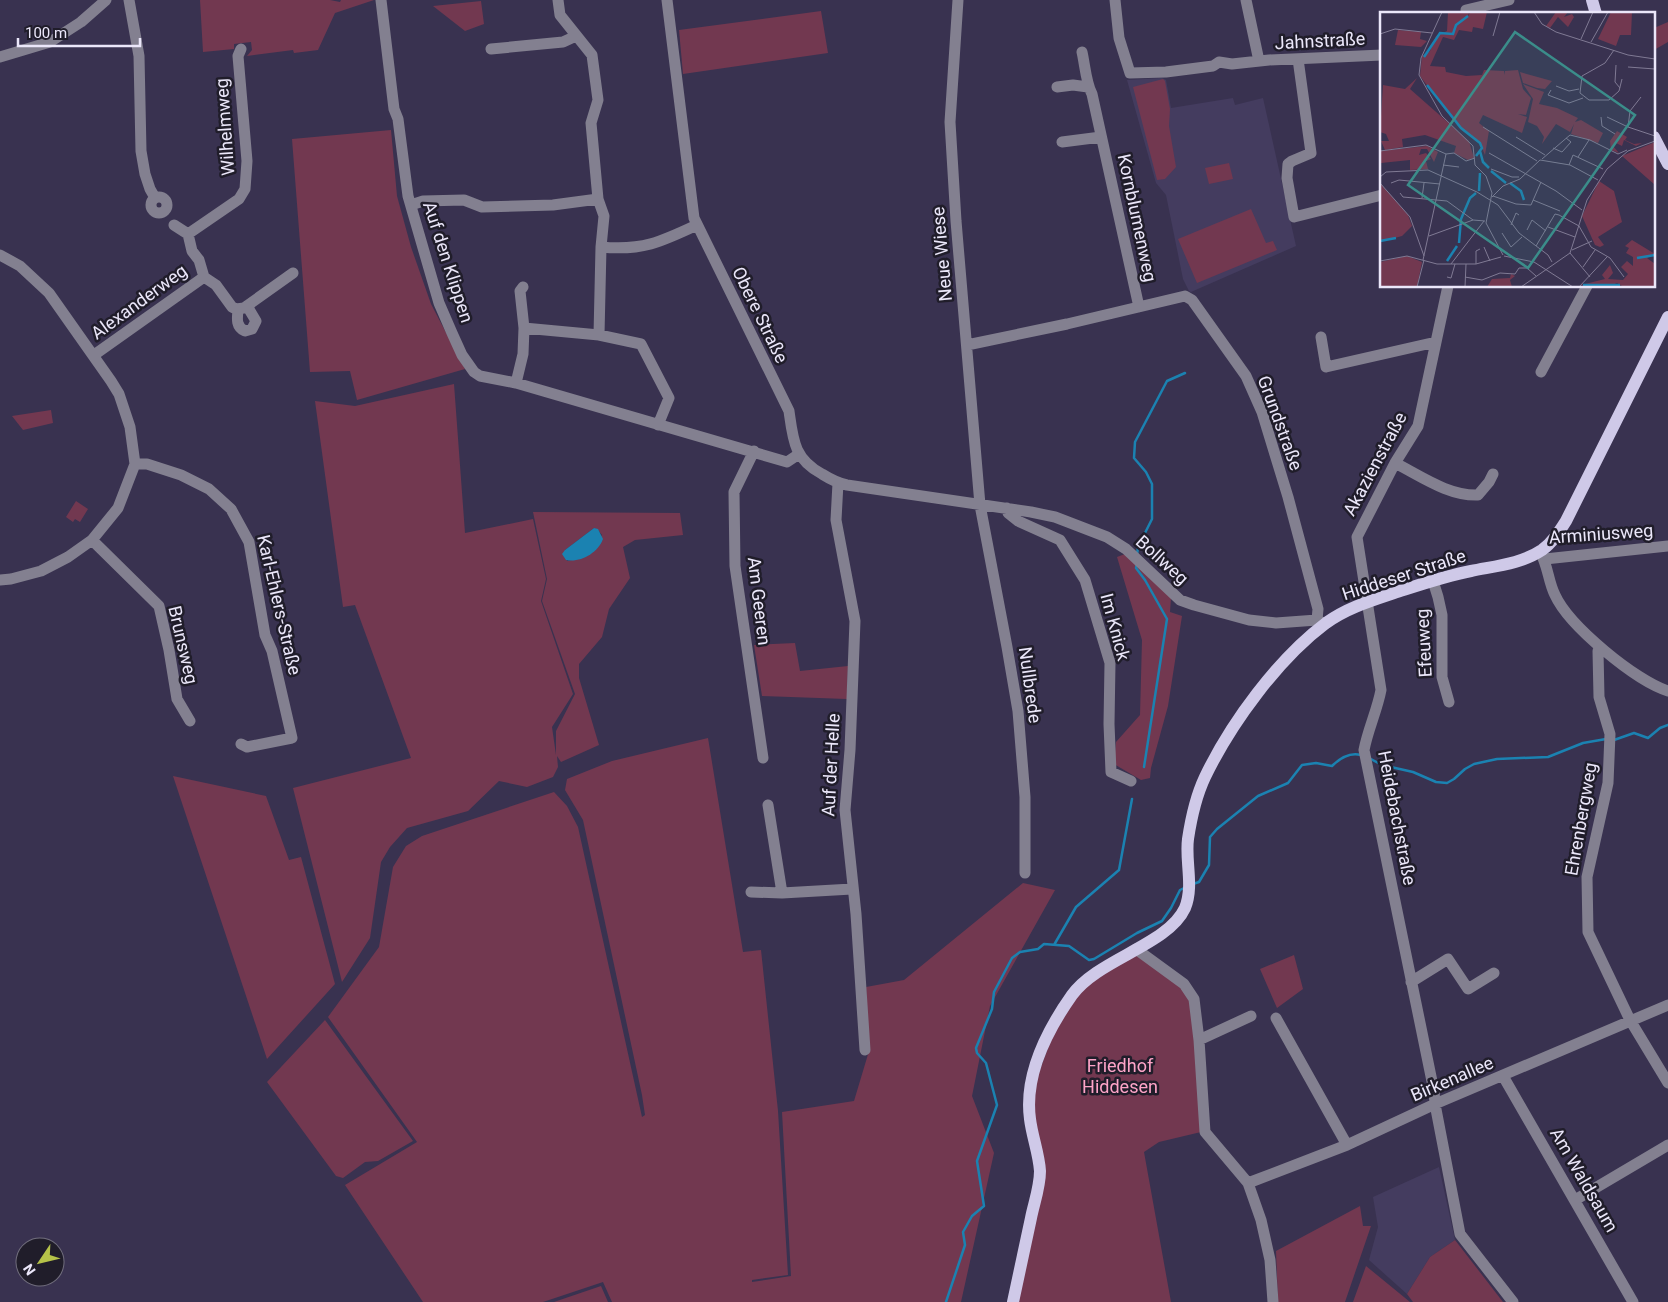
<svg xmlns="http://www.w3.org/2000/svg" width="1668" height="1302" font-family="Roboto,sans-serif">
<rect width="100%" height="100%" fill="#393250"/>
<path fill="#443c5f" d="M1162,78L1166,80L1171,108L1233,98L1235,105L1263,98L1296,246L1191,292L1189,291L1183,279L1166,195L1156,183L1127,80Z
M1439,1167L1455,1240L1430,1257L1407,1294L1369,1260L1378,1227L1373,1197Z"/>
<path fill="#723850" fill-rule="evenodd" d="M200,0H330L340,2L341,0H374L335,13L318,50L294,53L293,50L247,56L252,50L251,42L234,44V49L203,52Z
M481,1L484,24L465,31L433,6Z
M821,11L828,53L683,74L679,30Z
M1668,22V42L1654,50V28Z
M1163,79L1165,81L1170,109L1169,126L1176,167L1165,179L1157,180L1133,87Z
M391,130L397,196L411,247L431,304L465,369L357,400L350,371L310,372L292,139Z
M1229,163L1233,179L1209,184L1205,168Z
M1251,209L1266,243L1273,241L1277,250L1197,283L1178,239Z
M454,384L465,533L533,519L546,579L541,601L573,694L552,727L556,755V731L575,694L542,601L547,579L533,512L680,513L683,535L635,540L623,547L630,578L609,609L602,637L579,664V678L599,745L561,762L557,756L558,767L553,777L527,787L499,781L468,811L407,828L390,847L381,862L370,938L342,982L293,788L411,758L355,605L343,607L315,401L355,406ZM594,528L598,530L602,535L582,558L567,561L565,550Z
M51,410L53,423L23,430L12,416Z
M76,501L88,509L80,522L75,519L73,522L66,517Z
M1125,554L1171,598L1170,612L1182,616L1168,706L1151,768L1150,778L1141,780L1114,764L1116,742L1140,715L1142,640L1117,557Z
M795,643L800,671L848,666L847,699L762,696L754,645Z
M708,738L743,952L761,950L778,1111L788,1275L752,1280V1282L791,1276L782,1112L854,1101L869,1051L866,987L904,980L1023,883L1055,890L990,1006L972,1096L994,1153L961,1302H612L603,1282L543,1302H423L345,1185L417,1142L328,1017L379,947L393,867L406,846L422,836L554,792L567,806L578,827L642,1117L645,1115L642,1095L583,820L565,790L567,779L612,761Z
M173,776L266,796L289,860L301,857L335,984L267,1059Z
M1136,955L1182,986L1192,1002L1201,1132L1159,1142L1144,1152L1171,1302H1018L1042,1171L1033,1116L1035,1084L1050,1042L1067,1005L1092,980Z
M1294,955L1303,989L1277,1008L1260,969Z
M325,1020L413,1141L378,1161L365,1162L343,1178L336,1176L267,1082Z
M1360,1206L1363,1226H1371L1345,1302H1278L1276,1251Z
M1455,1240L1503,1302H1413L1407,1294L1430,1257Z
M1366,1266L1410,1302H1353Z
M601,1286L608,1302H554Z"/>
<path fill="#1b82b1" d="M594,528L598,529L603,539C598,553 580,563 566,560L562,554L565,550Z"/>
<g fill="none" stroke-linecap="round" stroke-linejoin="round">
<path stroke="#1b82b1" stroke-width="2.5" d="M1137,555L1138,547L1152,519V484L1146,472L1134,458L1135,442L1167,381L1185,373
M1137,563L1136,568L1145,580L1167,619L1144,767
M1614,740L1634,733L1648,738L1660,728L1668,725
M1369,758L1382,765L1413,772L1436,782L1447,783L1454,779L1465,769L1474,764L1497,759L1548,757L1583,743L1606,739
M1193,884L1199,882L1209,865L1210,837L1217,829L1258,796L1288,783L1302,765L1316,763L1332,766C1340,758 1350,752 1361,755
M1054,945L1076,907L1119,870L1132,799
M946,1302L965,1245L963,1232L972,1216L984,1206L977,1161L997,1105L986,1063L977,1053L976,1048L992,1009L994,992L1012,958L1020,952L1038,949L1044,944L1069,946L1089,960L1094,959L1137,933L1162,921L1171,908L1180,890L1186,887"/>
<path stroke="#838090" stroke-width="11" d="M129,0L139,56L141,151L145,174L150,189L154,196
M381,0L394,109L398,119L408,196L439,303L452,333L462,355L474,372L480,376L516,383L787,462L799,454
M558,0L560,15L592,55L598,100L591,123L598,199L604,216L601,247C642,251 661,242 697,225
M667,0L694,218L789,411C793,440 794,459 822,474C830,479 837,483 847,485L1031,512L1055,517L1107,537L1126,549L1180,600L1194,605L1249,620L1276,623L1317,620L1325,624
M958,0L950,122L956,221L980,505L1007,647L1018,711L1025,797V873
M1115,0L1119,38L1130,73L1166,72L1213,66L1219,62L1232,64L1269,60L1382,55
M1246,0L1259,61
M1466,10L1509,0
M491,49L563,42L576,36
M1082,52C1085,65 1086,83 1092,94L1139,307
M0,57L50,42L81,22L106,0
M1298,59L1311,153L1292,161L1288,164L1287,178L1294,217L1382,195
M1057,87L1073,85L1088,87
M1062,142L1101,137
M151 205a8 8 0 1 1 16 0a8 8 0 1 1-16 0Z
M411,205L423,201L464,200L482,207L553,205L598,199
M174,225L188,234L192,251L199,260L204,277L216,285L232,307L236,309L244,308L293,273
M188,234L239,199L245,189L247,161L238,56L241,49
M0,255L20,266L49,293L111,381L119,394L130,427L135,464L118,508L92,540L68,557L41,571L11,579L0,580
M1448,286L1418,426L1395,463L1357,537L1381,690C1377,711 1368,729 1364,750L1434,1091L1435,1104L1460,1234L1513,1302
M523,287L520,291L524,328
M238,310C237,319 236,327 245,331L252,329L256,321L247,306
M599,335L601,247
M1321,337L1326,367L1436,342
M967,345L1067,324L1185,296L1192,300L1246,376L1262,412L1288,497L1318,609L1317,620
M94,355L204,277
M1541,372L1587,286
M516,383L523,354L524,328L599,335L641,344L669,398L658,425
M754,451L734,492L735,566L763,758
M1395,463C1421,476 1448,496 1478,495L1489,482L1493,474
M135,464H147L181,475L209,489L231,509L249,542L265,635L272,651L292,738L247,747L241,744
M838,483L836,520L855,621L850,750L845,810L856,914L865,1050
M1007,508L1008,513L1018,521L1060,540L1085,580L1110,663L1109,724L1111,772L1131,781
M92,540L159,606L169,650L177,699L190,721
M1540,552C1548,565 1548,581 1555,595C1569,626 1636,681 1668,691
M1545,559L1668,546
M1433,581L1438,597L1442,615V677L1449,702
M1601,648L1598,651L1599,697L1610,734L1608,783L1587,877L1588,932L1630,1020L1668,1083
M768,805L782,893
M751,892L782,893L852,889
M1136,949L1184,984L1194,999L1199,1040L1205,1132L1248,1183L1261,1220L1270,1260L1273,1302
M1411,982L1448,959L1468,989L1494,973
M1276,1018L1347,1145
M1199,1040L1251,1016
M1503,1076L1633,1302
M1248,1183L1347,1145L1435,1104L1668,1005
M1575,1200L1668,1145"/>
<path stroke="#cfc9e8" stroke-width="12" d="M1592,0L1596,14
M1654,137L1668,164
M1013,1302C1019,1274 1025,1246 1031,1218C1034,1203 1040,1187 1040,1171C1039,1154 1032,1136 1030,1119C1024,1075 1048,1029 1072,995C1098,959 1168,945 1185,908C1194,886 1185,861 1188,839C1191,819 1196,796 1205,777C1231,723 1278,659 1326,623C1347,608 1370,601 1394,593C1419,585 1445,576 1471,571C1495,566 1521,564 1542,550C1552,543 1559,532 1566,521L1668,317"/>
</g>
<g text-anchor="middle" stroke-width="5" stroke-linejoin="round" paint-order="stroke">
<g font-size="18" fill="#ebe7fa" stroke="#201d2a">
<text transform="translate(1320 41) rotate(-3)" y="6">Jahnstraße</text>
<text transform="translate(225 127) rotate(-94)" y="6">Wilhelmweg</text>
<text transform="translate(1137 218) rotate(78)" y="6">Kornblumenweg</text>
<text transform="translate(942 254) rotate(-95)" y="6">Neue Wiese</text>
<text transform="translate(448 262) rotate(72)" y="6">Auf den Klippen</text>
<text transform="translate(139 302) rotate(-36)" y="6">Alexanderweg</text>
<text transform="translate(760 315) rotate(64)" y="6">Obere Straße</text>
<text transform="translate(1280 423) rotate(70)" y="6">Grundstraße</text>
<text transform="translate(1375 464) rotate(-62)" y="6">Akazienstraße</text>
<text transform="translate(1601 534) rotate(-4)" y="6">Arminiusweg</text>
<text transform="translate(1162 560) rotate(42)" y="6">Bollweg</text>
<text transform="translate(1404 575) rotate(-18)" y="6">Hiddeser Straße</text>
<text transform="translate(759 601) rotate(83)" y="6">Am Geeren</text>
<text transform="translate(279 605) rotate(77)" y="6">Karl-Ehlers-Straße</text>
<text transform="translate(1115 627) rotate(75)" y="6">Im Knick</text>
<text transform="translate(1424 643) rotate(-93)" y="6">Efeuweg</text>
<text transform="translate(183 645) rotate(77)" y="6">Brunsweg</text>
<text transform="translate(1030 685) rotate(82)" y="6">Nullbrede</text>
<text transform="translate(831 765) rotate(-87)" y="6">Auf der Helle</text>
<text transform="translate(1397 818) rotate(79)" y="6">Heidebachstraße</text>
<text transform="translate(1581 819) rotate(-80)" y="6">Ehrenbergweg</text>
<text transform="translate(1452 1079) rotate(-23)" y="6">Birkenallee</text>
<text transform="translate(1584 1180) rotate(60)" y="6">Am Waldsaum</text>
</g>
<g font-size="18" fill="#fea4c8" stroke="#201d2a">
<text x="1120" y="1072">Friedhof<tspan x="1120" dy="21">Hiddesen</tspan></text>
</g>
</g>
<g transform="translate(1380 12)">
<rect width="275" height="275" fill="#393250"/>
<path d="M68,0H89L88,5L90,0H107L103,17L93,15L92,20L79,18L74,28L63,25L50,54L65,55L66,60L86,64L102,63L104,58L124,59V63L125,59L138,58L143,77L151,86L146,103L138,102L147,105L142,121L103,103L99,111L109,119L105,143L99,129L85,120L65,98L40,64L42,44L50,39L56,24L67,19ZM176,0H188L184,5L192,2L194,5L188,15L178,5L170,16L166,14ZM231,0H252L251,23H240L236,34L218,27ZM18,18L41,20L40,27L47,29L41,35L15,33ZM140,60L172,69L165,77L157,76L143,71ZM37,66L30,77L89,129L94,146L88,148L74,141L76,134L45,123L22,127L23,135L5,138L1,129H9L6,122L0,120L3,73L25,77ZM143,72L164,80L159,92L177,96L198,106L195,110L201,108L223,121L218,131L191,122L194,112L190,120L176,112L162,132L164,125L157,114L148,110L153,87ZM237,119L247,125L245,128L254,132L262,131L256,134L244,128L242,134L236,131L233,134L239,141L231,138L230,129ZM275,130V173L242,144ZM47,134L46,137L47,134L58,140L54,150L47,137H41L39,143L46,141L51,147L46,149L48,157L30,158V148L1,151L0,164V139ZM219,169L234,179L242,210L218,225L224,233L220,235L215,233L202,204ZM0,171L28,203L32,214L22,224L0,230ZM252,228L275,242L267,246L275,252V275H244L237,271L228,275L201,273L225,267L222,263L230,253L233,261L228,267L243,268L248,262L241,255L247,249L253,254V245L246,241L249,236L245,234ZM27,244L42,250L37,275H0V250ZM131,262L135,264L130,268L132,275H107L112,267L130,266Z" fill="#723850"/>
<path fill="none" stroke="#1b82b1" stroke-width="2.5" d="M44,45L60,21L73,22L76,13L88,4M47,73L81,116L100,131L102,136L96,144M100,139L103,150L109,156M111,159L126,171M130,171L141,179L144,188M99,179L100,161M0,229L16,226M79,231L81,207L90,186L96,181M257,246L275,243M67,249L77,234M203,273H240"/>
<path fill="none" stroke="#807a94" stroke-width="1" d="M62,0L41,46L39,63L62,104L93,134L95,153L106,164L112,181L106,211L123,243M154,0L162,12L176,20L248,43L275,47M0,22L15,17L52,21M113,24L120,0M201,27L213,0M211,30L228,0M234,38L225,51L202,64L200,81L209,88H229L239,79L242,67M236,53L235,70L240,76M248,55L275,57M176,74L189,79L199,77M171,78L168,83L189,91L203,86M261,85L250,99L248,115L275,124M221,105L222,114L235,122M227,105L248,115M103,115L157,149M136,125L165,143M173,136L182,140L191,130L186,126M0,139L46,133L66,142L74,141L86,149L95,146M109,141L176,179L202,198M198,145L209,128M162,147L190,123L210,128L238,142L247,138M63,153L79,155M189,153L193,143L223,157M111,157L132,165H139M0,165L6,160L48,158L97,180L118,193L139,221L168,243L172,250M0,171L30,205L44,244M11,171L19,168L60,172M20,181L23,185L67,189L93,208M113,184L136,192L151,193L161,170M112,185L123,174L140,167L160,148L190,153L218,168M42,186L44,171M153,188L180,199M131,213L136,201L139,203M168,215L195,225M147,218L152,208L166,219M122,221L131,235L142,225M49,224L93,208L105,209M156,234L175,202L179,203L199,214L211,235L230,246L244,265M104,235L110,249M192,238L212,229M190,241L210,265M124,244L154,250L193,275M43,248L66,142M0,249L27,244L57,252H96L121,245M71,252L104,209M96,252V239L100,237M203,255L215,238M67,265L71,266L75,252M85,265L102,268L120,261L135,262L139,256H147L156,264M37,275L44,248M85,275L86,252M141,275L190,241L207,188L227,157L248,139L275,129M199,275L227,245"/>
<path fill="#3b8d8a" fill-opacity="0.15" stroke="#3b8d8a" stroke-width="2.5" d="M135,20L255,103L148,256L28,173Z"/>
<rect width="275" height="275" fill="none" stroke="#ebe7fa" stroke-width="2.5"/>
</g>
<g transform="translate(40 1262) rotate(235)"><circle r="24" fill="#201d2a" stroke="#716e7d"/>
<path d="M0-4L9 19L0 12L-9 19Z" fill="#b5c249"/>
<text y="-8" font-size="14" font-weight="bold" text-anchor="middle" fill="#ebe7fa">N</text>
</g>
<path d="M18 38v8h122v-8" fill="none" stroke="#ebe7fa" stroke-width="2.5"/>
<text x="25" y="38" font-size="15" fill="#ebe7fa" stroke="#201d2a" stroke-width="4" paint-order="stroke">100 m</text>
</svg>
